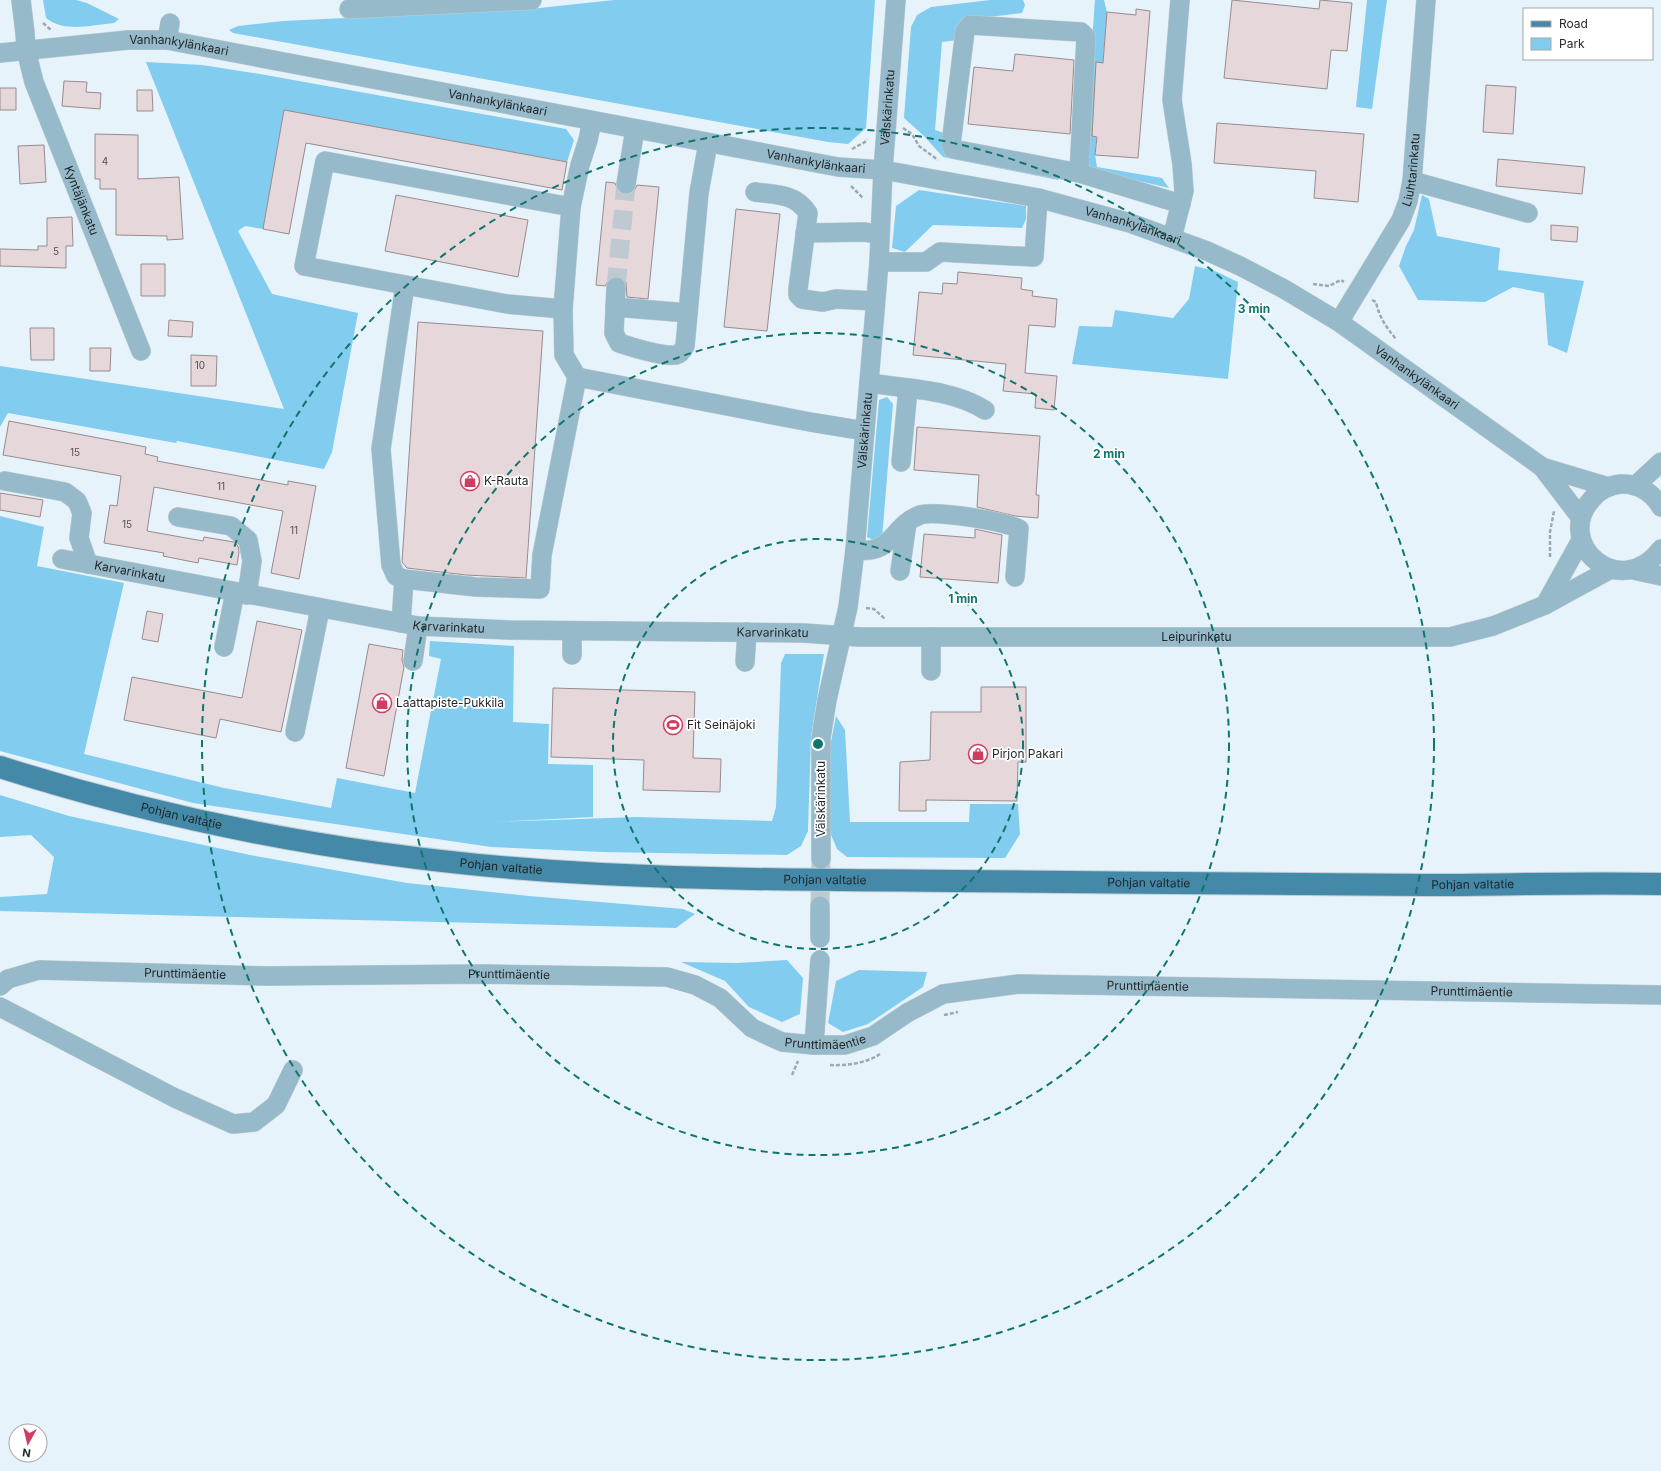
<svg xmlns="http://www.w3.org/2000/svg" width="1661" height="1471" font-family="Inter,sans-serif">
<rect width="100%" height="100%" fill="#e7f3fa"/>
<path fill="#81ccef" d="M43,0H76L87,3L119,19L114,23C92,25 64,33 46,18Z
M614,0H875L866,128L848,144L828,142L233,33L229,30L238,26L283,21L530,9Z
M990,0H1023L1025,5L1022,13L964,20L957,40L942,42L935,130L953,136L962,144L1058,176V180L943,157L923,135L904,118L911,27L917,15L931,7Z
M1095,0H1104L1107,12L1095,155L1097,167L1162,178L1169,188L1083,168Z
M1367,0H1387L1372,109L1356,107Z
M146,62L202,65L260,74L566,129L574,140L567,162L284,111L263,229L245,226L238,231L272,294L358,313L332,452L324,469L177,441L176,443L8,413L0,427V366L284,409Z
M919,190L1026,206V219L1022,228L933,225L905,252L892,248L896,206Z
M1422,195L1429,199L1437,236L1500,248L1498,270L1584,281L1567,353L1548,345L1544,293L1513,287L1485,302L1418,300L1399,266L1406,246L1414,230Z
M1195,266L1215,271L1238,282L1228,379L1072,364L1079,326L1112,327L1115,310L1173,318L1189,299Z
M887,397L893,404L882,539L875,541L867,537L879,400Z
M0,516L44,527L37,566L124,583L84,754L224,788L331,808L337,778L415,793L441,659L429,656L430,641L514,646L513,722L549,724L548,764L593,765V817L494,822L637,817L772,821L776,807L781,663L785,654H824L811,737L808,831L801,846L787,855L602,852L491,847L193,803L0,751Z
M836,716L845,730L850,822H969L970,804H1018L1020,834L1005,858L847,857L837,849L829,830L831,742Z
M0,795L69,816L250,855L407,883L529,896L683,909L695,914L676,928L0,911V897L47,894L54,857L31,835L0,837Z
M787,960L803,978L800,1014L782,1022L749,1007L725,981L681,962L737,963Z
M859,970L927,972L923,987L868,1024L843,1032L828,1023L836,981Z"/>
<path fill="#e6d8da" stroke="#988b8c" d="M1232,0L1319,9L1320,0L1352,3L1347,51L1331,50L1327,89L1224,78Z
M1136,9L1150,11L1138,158L1095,155L1097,137L1092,136L1096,62L1103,63L1107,12L1136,15Z
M1015,54L1074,60L1070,134L968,124L974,67L1013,71Z
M64,81L87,82L86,92L101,93L100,109L62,106Z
M1486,85L1516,87L1513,134L1483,132Z
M0,88H16V110H0Z
M137,90H152L153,111H137Z
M284,110L567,162L562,190L306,143L289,234L263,229Z
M1217,123L1364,134L1358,202L1314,198L1316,171L1214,163Z
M95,134L138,135V179L179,177L183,239L167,240V236L116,235V189H100V179H95Z
M44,145L46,182L20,184L18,146Z
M1498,159L1585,167L1582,194L1496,186Z
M606,182L615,183L619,192L625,195L634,191L637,185L659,187L648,299L627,297L626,282L622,278L617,276L611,277L605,286L596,285Z
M396,195L528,220L518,277L385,251Z
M736,209L780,214L767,331L724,327Z
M72,217L73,246H66V268L0,266V249L38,250V246H47V218Z
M1551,225L1578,227L1577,242L1551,240Z
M141,264H165V296H141Z
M958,272L1022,278L1021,289L1033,291L1032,296L1057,299L1055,327L1029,325L1025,373L1057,376L1054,410L1035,408L1036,394L1003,391L1006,364L913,355L919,292L942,294L943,283L957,284Z
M169,320L193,322L192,337L168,336Z
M418,322L543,331L526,578L466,575L407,568L402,562Z
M30,328H54V360H31Z
M90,348H111L110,371H90Z
M191,355L217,356L216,386H191Z
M9,421L146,447L145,454L158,457L157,461L288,485V481L316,486L299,579L271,573L283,511L154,487L147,531L203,541L204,537L234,542L238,546L239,552L237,565L199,558L198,563L163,556L164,553L104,543L110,505L117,506L121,476L3,455Z
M917,427L1040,436L1036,495H1039L1038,518L1015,516L977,507L979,475L914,470Z
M0,493L43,500L40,517L0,510Z
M975,529L1002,535L998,583L920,577L924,534L975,538Z
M147,611L163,614L158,642L142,639Z
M257,621L302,630L281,732L220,719L216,738L124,720L132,677L242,698Z
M369,644L403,650L402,660L404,667L384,776L346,768Z
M981,687H1026V762H1018L1017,801L926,800V811H899L900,762L930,760L931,712H981Z
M553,688L695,692L693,758L721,759L720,792L643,790L644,760L551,757Z"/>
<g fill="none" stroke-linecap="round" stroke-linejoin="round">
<path stroke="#bfcad0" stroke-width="19" stroke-dasharray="19 10" stroke-linecap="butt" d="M616,287L626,184
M820,906L821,859"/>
<defs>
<g id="minor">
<path id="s1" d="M21,0L25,33L26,50L34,82L141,351"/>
<path d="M349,9L532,0"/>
<path d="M167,40L170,23"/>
<path id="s2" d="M0,53L128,40H167L838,167L883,170L1038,198L1130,223L1207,251L1240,266L1284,289L1339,322L1542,467L1581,518"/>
<path d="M1079,173L1086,37L1081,32L970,25L965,31L951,144L953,149L1079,173L1181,204"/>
<path d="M1412,181L1528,213"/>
<path d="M626,184L635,129"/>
<path d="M755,192C776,195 795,193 808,213L798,289V295L802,299L823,302L836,299L875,301"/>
<path d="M805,233L865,232L880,235"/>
<path d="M1172,238L1184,191L1182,164L1172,100L1180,0"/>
<path d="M879,262H926L940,252L1034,257L1038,198"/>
<path d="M405,285L381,449L391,565L396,576L404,579L476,587L540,589L542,555L577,377L810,422L865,431"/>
<path d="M616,287L614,333L619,343C631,347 664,357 676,355C680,354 683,350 685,346L699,193L708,143"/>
<path d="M615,307L688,313"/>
<path d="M563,309L507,304L304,266L325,161L571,207"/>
<path id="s3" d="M1339,322L1401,220L1408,201L1412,181L1426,0"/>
<path d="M577,377L564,355L563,309L571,207L580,165L588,140L592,121"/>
<path d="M869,383C907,389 951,389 985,410"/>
<path d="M901,462L908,389"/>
<path d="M1542,467L1609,487"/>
<path d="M5,481L65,492L77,501L82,513L79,538L88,564"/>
<path d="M1635,486L1661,462"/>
<path d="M1661,507C1653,493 1638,483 1621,484C1610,485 1599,490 1592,499C1552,543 1620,603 1661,549"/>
<path d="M178,517L231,526L248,540L252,561L247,595"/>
<path d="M855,550C894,555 891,526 920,515C935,510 1004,521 1019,529L1015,577"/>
<path id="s4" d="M62,559L418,626L509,630L804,633L859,637H1450L1493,626L1545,605L1611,569"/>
<path d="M1633,570L1661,576"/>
<path d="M900,571L907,523"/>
<path d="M1545,605L1581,540"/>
<path d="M401,623L404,579"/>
<path d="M224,647L235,592"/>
<path d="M572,655V631"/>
<path d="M413,661L418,626"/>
<path d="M745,662L747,632"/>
<path d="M931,671V637"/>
<path d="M295,732L320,609"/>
<path id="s5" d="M821,859V738L827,700L848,607L855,550L879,262L883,170L896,0"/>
<path d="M820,938V906"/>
<path id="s6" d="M0,986L8,979L39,970L267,976L484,974L667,977L695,985L720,998L752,1028L782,1042L814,1045H845L873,1036L907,1013L943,994L1019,984L1661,995"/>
<path d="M0,1007L175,1098L233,1124L254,1122L276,1105L293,1070"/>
<path d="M814,1045L820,960"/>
</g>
<g id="major">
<path id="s7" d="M0,767C194,829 399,864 602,874C720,880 838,880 955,881C1112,882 1269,885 1426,885C1504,885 1583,882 1661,884"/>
</g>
</defs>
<use href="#minor" stroke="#c3ced4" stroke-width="20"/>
<use href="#major" stroke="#c3ced4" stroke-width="24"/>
<path stroke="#9ea8ad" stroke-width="2.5" stroke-dasharray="4 2" stroke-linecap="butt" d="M43,23L51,30
M903,128L912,134L919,146L938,160
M852,149L865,142L867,139
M851,186L863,198
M1313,284L1329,286L1341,280L1344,282
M1372,300L1376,302C1379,317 1386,327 1396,339
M1550,557V532L1554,511
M866,608L874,609L885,619
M944,1015L958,1012
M830,1065C846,1066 867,1063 880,1054
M792,1075L798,1061"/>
<use href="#minor" stroke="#97baca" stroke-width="19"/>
<use href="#major" stroke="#4489a8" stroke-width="22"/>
</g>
<g fill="none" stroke="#0f766e" stroke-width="2" stroke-dasharray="7 5">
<circle cx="818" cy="744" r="205"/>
<circle cx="818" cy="744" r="411"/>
<circle cx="818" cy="744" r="616"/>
</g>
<defs>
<symbol id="shop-ring" viewBox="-11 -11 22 22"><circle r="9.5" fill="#fff" stroke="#cd3e62" stroke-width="1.5"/><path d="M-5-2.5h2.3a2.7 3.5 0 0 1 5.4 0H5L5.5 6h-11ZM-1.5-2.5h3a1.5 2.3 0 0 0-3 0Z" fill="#cd3e62"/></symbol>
<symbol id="stadium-ring" viewBox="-11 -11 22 22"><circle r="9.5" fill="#fff" stroke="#cd3e62" stroke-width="1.5"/><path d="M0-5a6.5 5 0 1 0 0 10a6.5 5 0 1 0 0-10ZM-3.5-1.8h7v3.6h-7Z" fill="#cd3e62"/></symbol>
</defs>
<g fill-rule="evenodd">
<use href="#shop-ring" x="459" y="470" width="22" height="22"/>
<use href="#shop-ring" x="371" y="692" width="22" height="22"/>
<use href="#stadium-ring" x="662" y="714" width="22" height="22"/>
<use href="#shop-ring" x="967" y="743" width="22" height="22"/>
</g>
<g text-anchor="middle" stroke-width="3.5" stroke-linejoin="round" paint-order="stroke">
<g font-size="10" fill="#515153">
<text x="105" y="165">4</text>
<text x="56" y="255">5</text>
<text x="200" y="369">10</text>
<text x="75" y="456">15</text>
<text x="221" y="490">11</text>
<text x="127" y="528">15</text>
<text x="294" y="534">11</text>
</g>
<g font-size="12" fill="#1f2426" stroke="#fff">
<text dy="4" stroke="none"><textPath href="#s2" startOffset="180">Vanhankylänkaari</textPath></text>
<text dy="4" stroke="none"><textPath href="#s2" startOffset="504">Vanhankylänkaari</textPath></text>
<text dy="4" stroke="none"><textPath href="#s5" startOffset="756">Välskärinkatu</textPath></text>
<text dy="4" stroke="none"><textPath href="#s2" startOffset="828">Vanhankylänkaari</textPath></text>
<text dy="4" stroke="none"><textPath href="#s3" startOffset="171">Liuhtarinkatu</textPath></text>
<text dy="4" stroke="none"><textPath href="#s1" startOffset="211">Kyntäjänkatu</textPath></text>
<text dy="4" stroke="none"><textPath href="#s2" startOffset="1152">Vanhankylänkaari</textPath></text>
<text dy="4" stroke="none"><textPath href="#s2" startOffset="1476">Vanhankylänkaari</textPath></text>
<text dy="4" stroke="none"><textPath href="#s5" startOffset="432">Välskärinkatu</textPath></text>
<text dy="4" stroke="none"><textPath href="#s4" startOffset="69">Karvarinkatu</textPath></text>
<text dy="4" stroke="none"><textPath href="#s4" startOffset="393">Karvarinkatu</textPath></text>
<text dy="4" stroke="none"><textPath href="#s4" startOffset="717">Karvarinkatu</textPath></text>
<text dy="4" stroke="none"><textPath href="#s4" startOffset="1141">Leipurinkatu</textPath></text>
<text transform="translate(821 799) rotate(-90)" y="4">Välskärinkatu</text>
<text dy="4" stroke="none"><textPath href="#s7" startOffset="188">Pohjan valtatie</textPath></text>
<text dy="4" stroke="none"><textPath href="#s7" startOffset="512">Pohjan valtatie</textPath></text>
<text dy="4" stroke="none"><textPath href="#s7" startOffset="836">Pohjan valtatie</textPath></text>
<text dy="4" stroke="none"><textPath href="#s7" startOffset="1160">Pohjan valtatie</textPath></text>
<text dy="4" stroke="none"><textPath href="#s7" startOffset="1484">Pohjan valtatie</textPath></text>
<text dy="4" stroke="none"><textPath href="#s6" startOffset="189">Prunttimäentie</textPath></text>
<text dy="4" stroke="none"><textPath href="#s6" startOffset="513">Prunttimäentie</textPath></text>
<text dy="4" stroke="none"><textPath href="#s6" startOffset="1185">Prunttimäentie</textPath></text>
<text dy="4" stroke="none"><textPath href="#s6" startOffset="1509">Prunttimäentie</textPath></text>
<text dy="4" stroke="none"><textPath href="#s6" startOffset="849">Prunttimäentie</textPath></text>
</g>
<g font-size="12" fill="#1f2426" stroke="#fff" text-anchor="start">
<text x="484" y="485">K-Rauta</text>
<text x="396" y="707">Laattapiste-Pukkila</text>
<text x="687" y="729">Fit Seinäjoki</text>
<text x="992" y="758">Pirjon Pakari</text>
</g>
</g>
<circle cx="818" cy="744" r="6" fill="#0f766e" stroke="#fff" stroke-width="2"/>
<g font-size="12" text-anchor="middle" font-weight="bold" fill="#0f766e" stroke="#fff" stroke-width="3.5" stroke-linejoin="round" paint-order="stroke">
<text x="1254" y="313">3 min</text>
<text x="1109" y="458">2 min</text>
<text x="963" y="603">1 min</text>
</g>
<rect x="1523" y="8" width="130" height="52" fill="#ffffff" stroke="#a5a7a8"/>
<rect x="1531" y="21" width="20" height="6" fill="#4489a8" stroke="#a5a7a8"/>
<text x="1559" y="28" font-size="12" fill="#1f2426">Road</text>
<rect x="1531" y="38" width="20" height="12" fill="#81ccef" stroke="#a5a7a8"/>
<text x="1559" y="48" font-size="12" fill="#1f2426">Park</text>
<g transform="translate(28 1443) rotate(188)"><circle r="19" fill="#ffffff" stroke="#a5a7a8"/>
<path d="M0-3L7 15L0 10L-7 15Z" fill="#cd3e62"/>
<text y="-6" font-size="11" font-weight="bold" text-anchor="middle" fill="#1f2426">N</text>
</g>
</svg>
